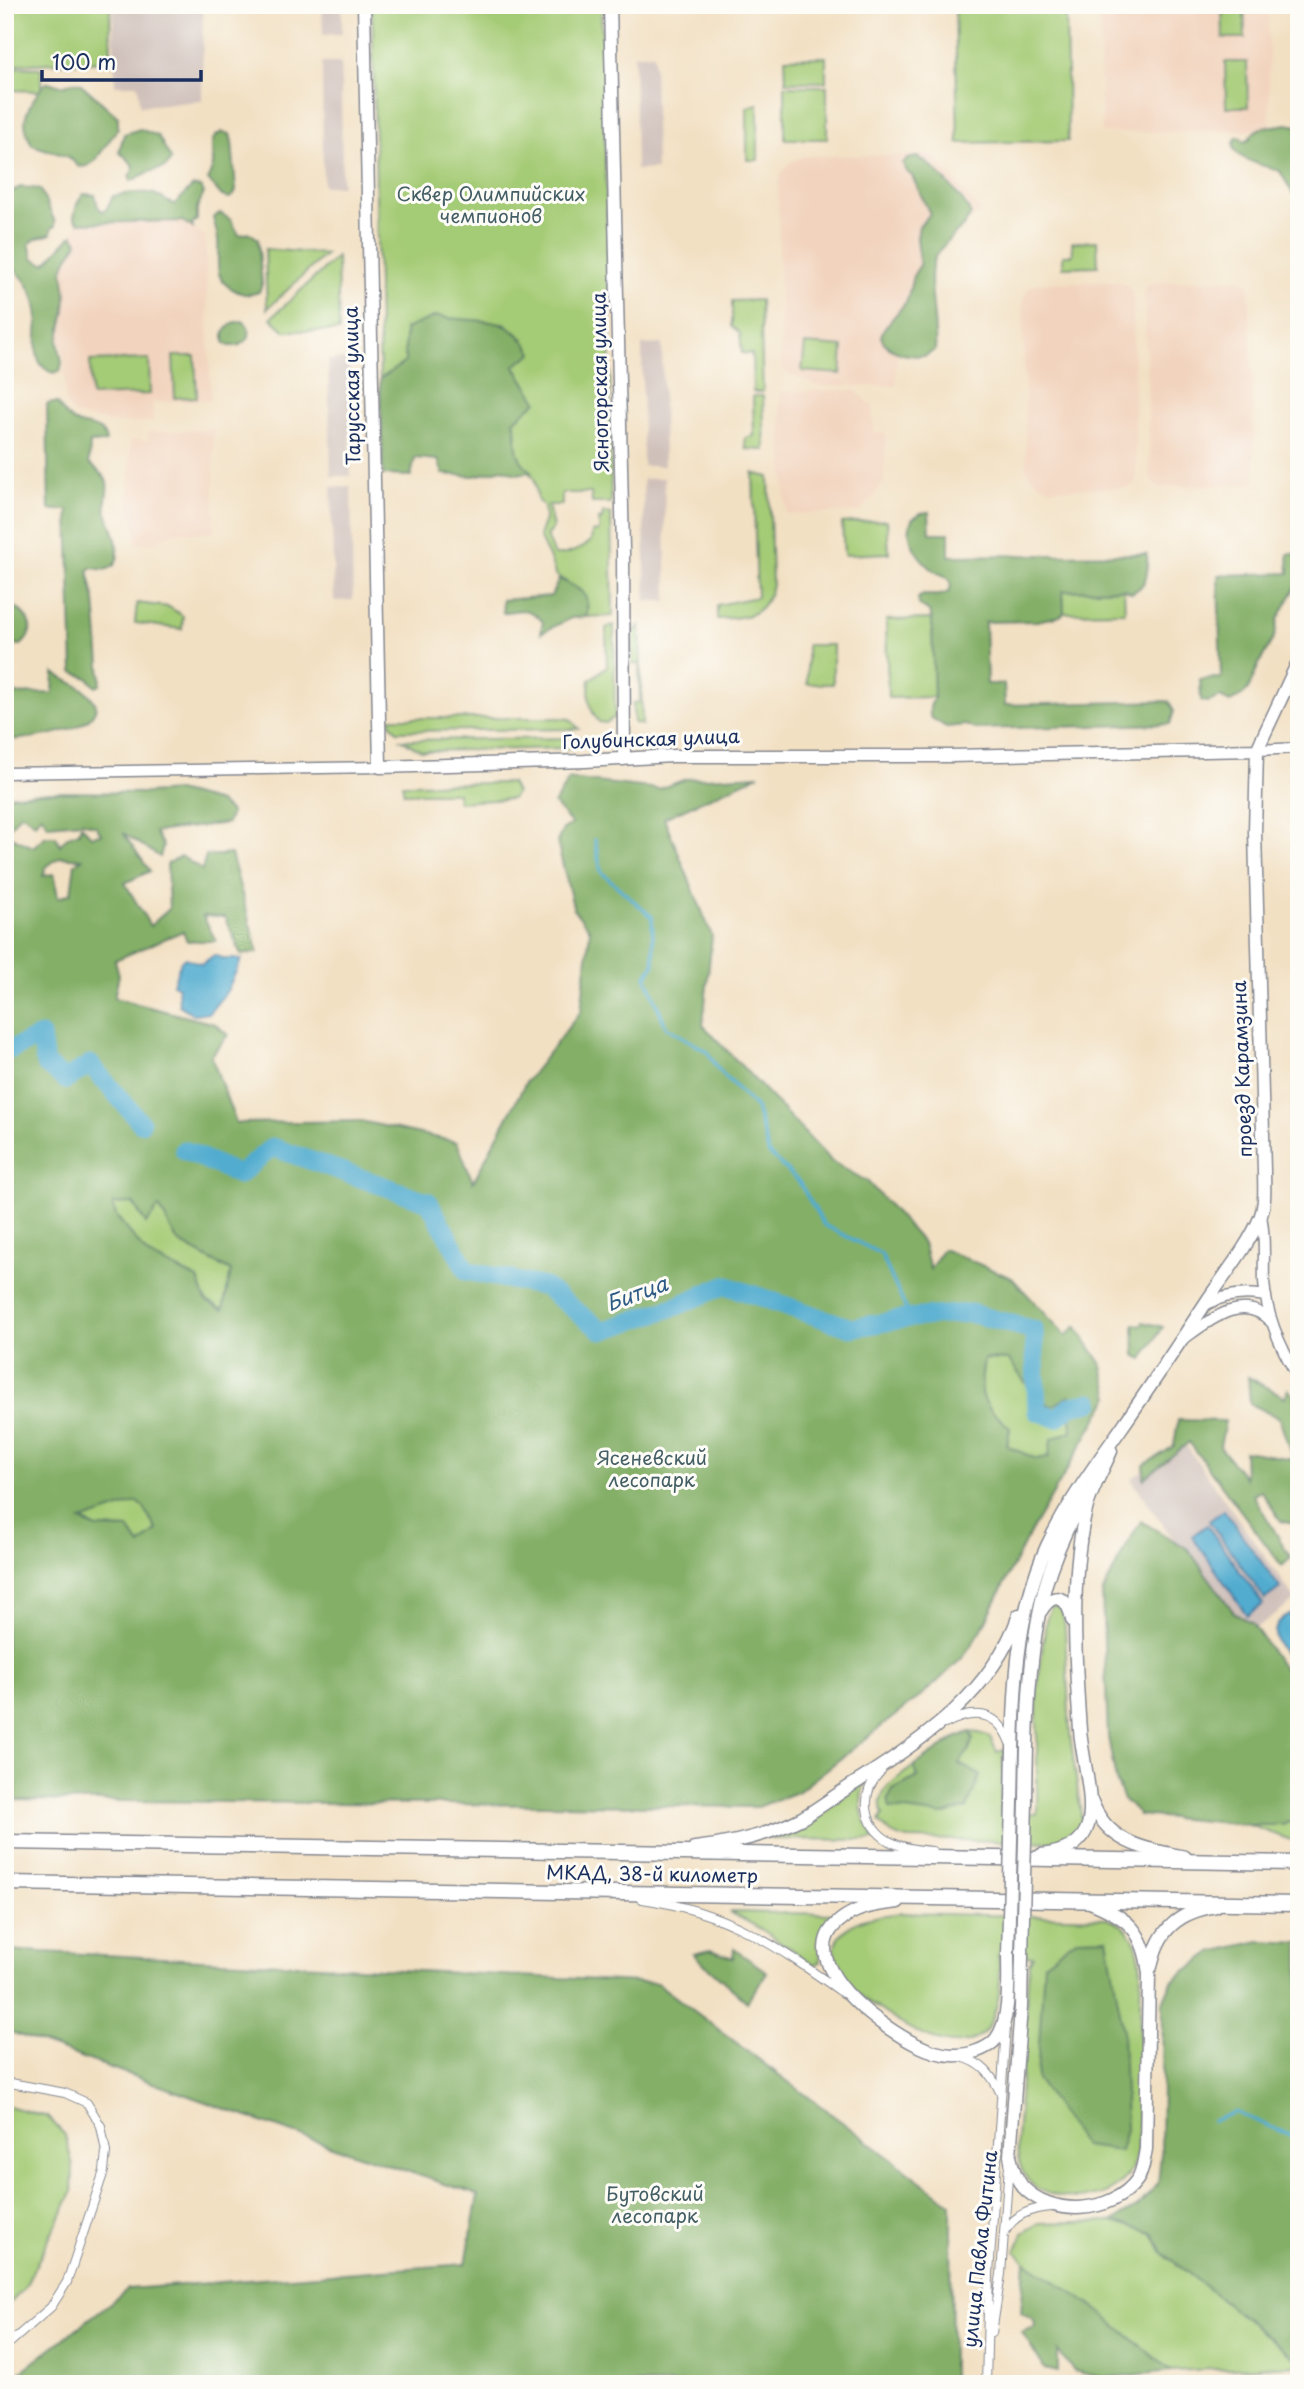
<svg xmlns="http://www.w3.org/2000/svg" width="1304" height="2389" font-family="'Playpen Sans',sans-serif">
<rect width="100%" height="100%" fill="#fdfcf7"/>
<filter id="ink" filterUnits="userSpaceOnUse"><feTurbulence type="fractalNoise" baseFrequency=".0143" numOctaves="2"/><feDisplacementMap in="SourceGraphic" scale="14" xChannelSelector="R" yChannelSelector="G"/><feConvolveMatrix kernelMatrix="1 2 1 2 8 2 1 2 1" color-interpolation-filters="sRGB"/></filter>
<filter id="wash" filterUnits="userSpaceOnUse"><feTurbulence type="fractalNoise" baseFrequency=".00686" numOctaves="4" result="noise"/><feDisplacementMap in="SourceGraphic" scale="28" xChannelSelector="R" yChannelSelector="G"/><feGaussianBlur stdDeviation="1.57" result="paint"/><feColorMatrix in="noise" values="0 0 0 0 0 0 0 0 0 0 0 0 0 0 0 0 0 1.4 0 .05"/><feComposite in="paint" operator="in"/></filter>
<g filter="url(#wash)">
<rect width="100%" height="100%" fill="#f2e0c3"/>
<path fill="#f2d4be" d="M1099,5H1268L1270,130L1102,133Z
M929,155L937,160L981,211L935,251L897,355L896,386H819L789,374L781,368L778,184L782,172L789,163L804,156Z
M182,221L205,236L211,400L153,402V422L111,423L75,415L66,405L64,358L58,327L42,280L79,223Z
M1241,279L1248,283L1249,288L1255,478L1252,483L1245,484L1159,487L1154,484L1150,475L1144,289L1149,284L1156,282Z
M1118,281L1127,285L1132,292L1133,301L1136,481L1132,486L1126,488L1053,489L1040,484L1031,476L1026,468L1023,301L1025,294L1030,287L1038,283Z
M855,390L873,407L874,432L886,434L884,483L860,512L786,514L779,392Z
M214,429V533L173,532L154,543L136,544L134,523L130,509V440H148V432Z"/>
<path fill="#cfc0ba" d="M113,5H203L202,101L140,106L138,85H115Z
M322,5H342V34L323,35Z
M634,54H654L656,169L636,170Z
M322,63H341L342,186H323Z
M662,344L664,466H643L642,345Z
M349,359L351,476H331L328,360Z
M664,478L667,601H646L643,479Z
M351,486L353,600L334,601L331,487Z
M1183,1441L1296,1600L1242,1637L1131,1479Z"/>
<path fill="#a4cb75" stroke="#607d6a" stroke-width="2" d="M5,5H110L111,61L5,65Z
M372,5H601L610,332L611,503H592L591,493H562V505H548L553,528L546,536L554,555C566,556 582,549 591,541L592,532L599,531V519H602L603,513L611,514L613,616L586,617L588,610L583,592L555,575C552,558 545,551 539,536L545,519L544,506L538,501L534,478L519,461L515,447L517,433L514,421L536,400L514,365L524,339L505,324L458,320L436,316L405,362L380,379Z
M955,5H1066L1068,141L958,143Z
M1222,5H1244L1245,38H1223Z
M826,57V82H786L785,58Z
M1225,62H1247L1248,107H1226Z
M5,67L41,68V91L5,90Z
M785,86H827V139H785Z
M758,104V160H747V107Z
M1097,241L1098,266L1063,267V255H1073L1072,242Z
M265,249L326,254L267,309Z
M337,257L339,331H285L271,318Z
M760,300L763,392H753L752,354L742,353L740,334L732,326V301Z
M805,344L843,347L841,374L802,371Z
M195,356L197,397L175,398L173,356Z
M149,359L150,394L91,396L90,361Z
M753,396H763L765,450L746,449L745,438L754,436Z
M753,473L769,477L772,584C765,618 746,617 717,619V605L757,597Z
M887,520L889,553L844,555L842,523Z
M1124,589L1125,612L1064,613L1063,591Z
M137,603L169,607L183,616L182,629L135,623Z
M932,619L934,697L888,698L886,620Z
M614,625L615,717L606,723L599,722C588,708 588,697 590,680L607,666L606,628Z
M640,625L642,725L634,723L633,703L640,702L639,664H632L633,633Z
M807,645H833V684H807Z
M390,718H559L570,719L579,729L397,731L391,724Z
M581,738L573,748L422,751L402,740Z
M511,783L516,793L512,799L458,802L457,793H404L402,784Z
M113,1203H133L159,1206L178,1242L231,1271L223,1310L206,1301L198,1279L148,1255L116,1216Z
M984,1359L1009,1360L1037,1399L1070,1395L1072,1432L1049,1457L1036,1459L1007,1446L1010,1428C979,1400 979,1400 984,1359Z
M137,1502L144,1508L157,1531L140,1545L129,1529L97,1528L81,1520Z
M1052,1605L1062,1609L1065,1628L1070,1734L1082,1822C1077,1836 1069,1840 1055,1842L908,1839C895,1836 887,1832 879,1821L883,1815C873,1791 897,1779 914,1766L918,1777L893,1790L959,1764L973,1739L970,1732L979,1733L990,1737L997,1752L1004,1750L1000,1813L1037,1814V1692L1046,1620Z
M865,1782C860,1797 859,1810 867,1824C870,1831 873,1833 874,1840L769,1839L804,1823Z
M1299,1818V1840H1291L1249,1825H1282Z
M730,1912L835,1914C823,1930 819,1942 820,1962L814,1965L761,1929Z
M900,1913L1107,1918C1133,1926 1139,1945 1141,1970L1137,2151C1131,2184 1107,2199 1074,2198C1035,2196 1017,2180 1017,2141L1029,1963L1033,1956L998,1955C1001,1970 1001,1992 996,2008C979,2072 914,2034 879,2009C866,2000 852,1991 843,1978C834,1965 830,1947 841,1934C855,1917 880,1916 900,1913Z
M5,2105L48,2117L65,2135L73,2166L72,2193L24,2289L5,2308Z
M1113,2221L1153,2233L1163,2253L1299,2361V2365L1171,2371L1025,2261L1015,2251L1023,2233L1040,2223Z"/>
<path fill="#83af66" stroke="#4f6f62" stroke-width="2" fill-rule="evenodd" d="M48,82L61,86L74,82L81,84L118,117V128L95,161L87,166L79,167L69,157L32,145C29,139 25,130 25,122C25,112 39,87 48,82Z
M1287,124L1299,126V199L1293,194L1280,171C1267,166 1221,158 1237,137L1241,138L1244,142L1249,140C1256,123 1271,128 1287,124Z
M140,129L158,136L171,159C167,171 157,168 147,173C141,175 137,179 131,181L129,176L133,171C133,161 126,158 119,152L124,134Z
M222,132L230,134L232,142L236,190L234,195L229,198L222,196L208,180C209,174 213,169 213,163C214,149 206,140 222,132Z
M917,157C931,162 966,201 971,215C963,230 944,241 935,257C925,274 938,326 935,350L925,356C908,356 888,354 881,337L883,330L907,301L913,276L920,265L917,238L919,226L930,214L912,176L906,171L903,163L908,159Z
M193,186L200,187L204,193L197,208V220L192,224L193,228L182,221L79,223L74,217L77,204L83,194L95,195L98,207L102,211L106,210L113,196C122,194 146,191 154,194C163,197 166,203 175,204Z
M21,187L40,189L55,222V226L51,229V234L35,239L29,244L33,258L42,263H46L70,237L73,235L78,242L66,261L63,271L66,295L65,311L58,342L62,363L60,371L54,373C26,365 41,332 37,311C34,289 23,274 5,262V194Z
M220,213L231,220L239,235L250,233L258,239L262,284L259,292C250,295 246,295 238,292C210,280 220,263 218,240C217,232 215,225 213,218Z
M436,316C479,325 507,310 533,353L514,366L537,401L514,421C519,444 511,453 531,472L516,474L503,469L474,476L443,474L438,460L415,458L411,476L383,475L380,379L405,362V329Z
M242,321C249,324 251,332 248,339L238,346H229L224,342V332L233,323Z
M50,403H57C62,410 66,417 73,421C86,429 104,423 106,442L90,443L89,463C95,469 106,475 107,483C109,492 104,501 106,510C110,523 130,563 107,569C103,571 96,568 91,568L88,571L95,600L101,678L100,685L96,687L88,678L73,672L68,510H49L47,405Z
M929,512L930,533H949V556L1147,554C1148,571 1149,584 1132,593L1124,589L1063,591L1064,613L1060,616L1037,621L985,622L987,684H1004L1005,705L1169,701L1174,711L1170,724L975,729L966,725L946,727L930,717V707L934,697L932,619L929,612L919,605L918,598L923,595C934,595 939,597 949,592C950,587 952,586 950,581C947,575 941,575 936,572C920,561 903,539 912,519L921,513Z
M1288,554H1299V581L1278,619L1275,635L1259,664L1249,688L1242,696L1230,702L1220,697L1208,702L1201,701L1200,679L1221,678L1218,575L1289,573Z
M559,579C579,589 592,592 586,617L571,618L541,633L543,622C530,607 520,609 503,613L502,600L551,596Z
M5,601C23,610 42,627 21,645L5,644Z
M54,673C69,683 88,686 96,705C95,733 27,739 5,740V694L53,693Z
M759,775L664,818L712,936L703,1025L831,1161L868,1182L923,1243L930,1269L943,1249L1012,1278L1066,1336L1076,1326L1101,1363L1110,1396L1025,1542L981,1631L962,1658L934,1685L799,1791L758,1807L5,1800V834L33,847L46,836H56L60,845L68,836L79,832L81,825L91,836L101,834L96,826L82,822L48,825L41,815L35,823L21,813L5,833V796L51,792L148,793L177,791L219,802L231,813L227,823L155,832L163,846L160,857L123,833L150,871L125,883L150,926L169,909L167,864L181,856L202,870L206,856L231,854L258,953L241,954L225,917L203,916L216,941H187L183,931L115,960L119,975L114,998L215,1024L228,1035L211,1056L236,1123L361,1121L457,1142L473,1182L526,1082L581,1011L590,930L574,910L557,842L563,829L572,824L554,804L569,779L659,789L686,779ZM60,857L82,859L75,863L71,893L58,898L54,874L43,876L46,867ZM133,1203L146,1224L159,1207L178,1242L231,1271L223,1310L206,1301L198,1279L148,1255L116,1216L113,1204ZM984,1359L1009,1360L1037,1399L1052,1406L1070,1396L1072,1431L1051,1439L1049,1457L1036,1459L1007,1446L1010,1428C981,1402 978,1399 984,1359ZM137,1502L144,1508L157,1530L140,1545L129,1529L97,1528L81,1521Z
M1143,1322L1163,1327L1143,1359L1135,1355L1134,1324L1141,1325Z
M1248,1377L1285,1397L1288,1389L1299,1403V1525L1281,1521L1261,1491L1253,1495L1291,1558L1282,1566L1189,1442L1144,1479V1465L1174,1446L1178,1420L1225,1421L1220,1447L1245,1478L1244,1451L1293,1459L1279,1418L1250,1404Z
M1141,1521L1188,1549L1235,1614L1252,1623L1284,1670L1299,1679V1818L1282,1825H1249L1139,1815L1124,1800L1116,1781L1108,1737L1102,1594L1125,1548Z
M970,1732L973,1739L969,1750L959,1764L980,1775L967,1808L942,1815L890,1808L888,1799L893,1790L918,1777L914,1766L957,1737Z
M1107,1938L1123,2030L1126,2130L1120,2151L1084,2146L1037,2079L1044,1963L1076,1939Z
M1260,1941L1299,1943V2361L1163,2253L1153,2233L1113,2221L1138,2206L1158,2184L1161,2153L1163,2002L1172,1981L1212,1952Z
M734,1949L767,1972L747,2002L693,1954L710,1950L733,1958Z
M5,1950L657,1983L951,2204L952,2384H5L128,2289L466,2264L478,2195L281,2129L5,2030Z
M1025,2261L1095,2308L1171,2371L1104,2378L1074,2371L1058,2351V2372L1045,2369L1022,2332L1035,2327L1034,2320L1021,2312Z"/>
<path fill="#51accf" stroke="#366e96" stroke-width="2" d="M214,955L225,959H242L227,991L209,1013L193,1014L179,1005L178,987L173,984L181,961L186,958L202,964Z
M1224,1510L1280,1588L1265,1599L1209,1521Z
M1207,1525L1263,1604L1247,1615L1192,1536Z
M1292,1614H1299V1670C1281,1651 1259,1629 1292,1614Z"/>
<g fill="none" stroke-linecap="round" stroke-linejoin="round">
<path stroke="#51accf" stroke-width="3.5" d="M595,840L601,872L652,917L654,965L646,976L666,1027L708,1052L717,1068L756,1108L769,1154L799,1182L824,1225L881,1254L910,1318
M1213,2121L1235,2112L1299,2139"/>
<path stroke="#51accf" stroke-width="19" d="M5,1047L12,1049L41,1036L45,1064L66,1080L90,1064L141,1123
M184,1150L239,1175L272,1147L429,1202L467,1271L545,1287L602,1331L677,1306L725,1285L851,1328L910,1318L970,1313L1034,1330L1037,1411L1056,1418L1071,1406L1091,1402"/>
</g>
</g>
<g filter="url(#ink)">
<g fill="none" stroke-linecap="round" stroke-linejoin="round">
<defs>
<path id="minor" d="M945,1724C973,1709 998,1710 1010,1743
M881,1771C860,1792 862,1825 889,1841C902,1848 918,1850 932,1851
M642,1899C727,1911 775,1945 843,1993
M961,2057C982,2062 992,2075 1001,2094
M5,2082L65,2093L87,2103L101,2126L106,2152L104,2171L67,2282L51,2307L5,2347
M1005,2232C1014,2214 1033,2208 1052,2207
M992,2333L1001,2274L1009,2165
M986,2384L989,2274L1006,2027"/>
<path id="tertiary" d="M1257,750L1299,748
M5,773L380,767
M1261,1216C1266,1238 1263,1259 1264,1281C1266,1316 1281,1349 1299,1378
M1205,1305C1223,1295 1245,1292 1266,1296
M1185,1338C1210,1320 1244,1292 1271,1322"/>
<path id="secondary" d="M364,5L380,767L585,761L673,756H949L1257,750
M610,5L623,550L624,759
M1041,1611C1054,1589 1069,1598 1072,1620
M1012,1802C1014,1718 1011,1624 1047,1546C1067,1504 1093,1468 1120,1430C1150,1387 1180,1342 1209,1298C1226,1273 1248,1246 1260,1218C1266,1203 1264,1186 1264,1171L1255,832L1257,750L1299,660
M1026,1802C1027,1731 1027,1657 1045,1587C1054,1555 1069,1523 1086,1493
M1092,1802C1108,1844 1146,1849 1185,1857
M695,1848C731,1844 769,1835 802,1818C822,1806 840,1792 860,1780C926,1738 992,1692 1019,1615
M1041,1855C1060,1853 1082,1846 1088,1825C1095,1801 1082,1757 1080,1730C1075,1662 1070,1576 1086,1510C1091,1490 1103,1470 1111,1451
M898,1902C884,1904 869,1905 856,1911C788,1942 848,2000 884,2025C903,2038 928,2054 952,2055C966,2056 987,2050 996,2039C1011,2020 1008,1978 1008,1955
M1022,1955L1021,2007L1010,2156C1012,2166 1015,2177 1022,2186C1051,2218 1112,2214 1137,2180C1143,2172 1144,2159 1146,2149L1149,1974C1144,1931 1129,1918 1090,1902
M1151,1967C1158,1929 1179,1912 1216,1906"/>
<path id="trunk" d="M5,1842L1299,1863
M5,1883L1299,1904"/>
</defs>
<use href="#minor" stroke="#868890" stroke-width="10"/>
<use href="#tertiary" stroke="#868890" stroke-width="13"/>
<use href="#secondary" stroke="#868890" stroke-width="15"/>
<use href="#trunk" stroke="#868890" stroke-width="17"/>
<use href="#minor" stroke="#fff" stroke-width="8"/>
<use href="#tertiary" stroke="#fff" stroke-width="10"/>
<use href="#secondary" stroke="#fff" stroke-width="12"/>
<use href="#trunk" stroke="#fff" stroke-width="14"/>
<defs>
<path id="secondary-bridge" d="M1008,1955L1012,1802
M1022,1955L1026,1802"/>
</defs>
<use href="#secondary-bridge" stroke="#868890" stroke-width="15" stroke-linecap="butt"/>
<use href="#secondary-bridge" stroke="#fff" stroke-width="12"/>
</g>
</g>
<g text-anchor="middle" stroke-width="6" stroke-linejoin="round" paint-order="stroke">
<g font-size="19" fill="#445e65" stroke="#fdfcf7">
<text x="491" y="201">Сквер Олимпийских<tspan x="491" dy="22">чемпионов</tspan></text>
<text x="652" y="1465">Ясеневский<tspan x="652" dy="22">лесопарк</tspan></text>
<text x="655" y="2201">Бутовский<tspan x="655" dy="22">лесопарк</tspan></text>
</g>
<g font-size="19" fill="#1b2f5e" stroke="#fdfcf7">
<text transform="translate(600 382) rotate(-91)" y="7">Ясногорская улица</text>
<text transform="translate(352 386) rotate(-91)" y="7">Тарусская улица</text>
<text transform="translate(651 739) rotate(-2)" y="7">Голубинская улица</text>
<text transform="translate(1242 1069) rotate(-92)" y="7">проезд Карамзина</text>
<text transform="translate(652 1874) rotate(1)" y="7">МКАД, 38-й километр</text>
<text transform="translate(980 2249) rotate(-84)" y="7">улица Павла Фитина</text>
</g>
<g font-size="21" font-style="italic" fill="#2e5b86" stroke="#fdfcf7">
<text transform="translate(637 1294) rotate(-20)" y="7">Битца</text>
</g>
</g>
<rect width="1304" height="2389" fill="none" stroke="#fdfcf7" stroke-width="28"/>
<path d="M42 70v10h159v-10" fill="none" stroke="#1b2f5e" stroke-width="3.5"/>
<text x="52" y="70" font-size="21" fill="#1b2f5e" stroke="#fdfcf7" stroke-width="5" paint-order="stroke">100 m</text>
</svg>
